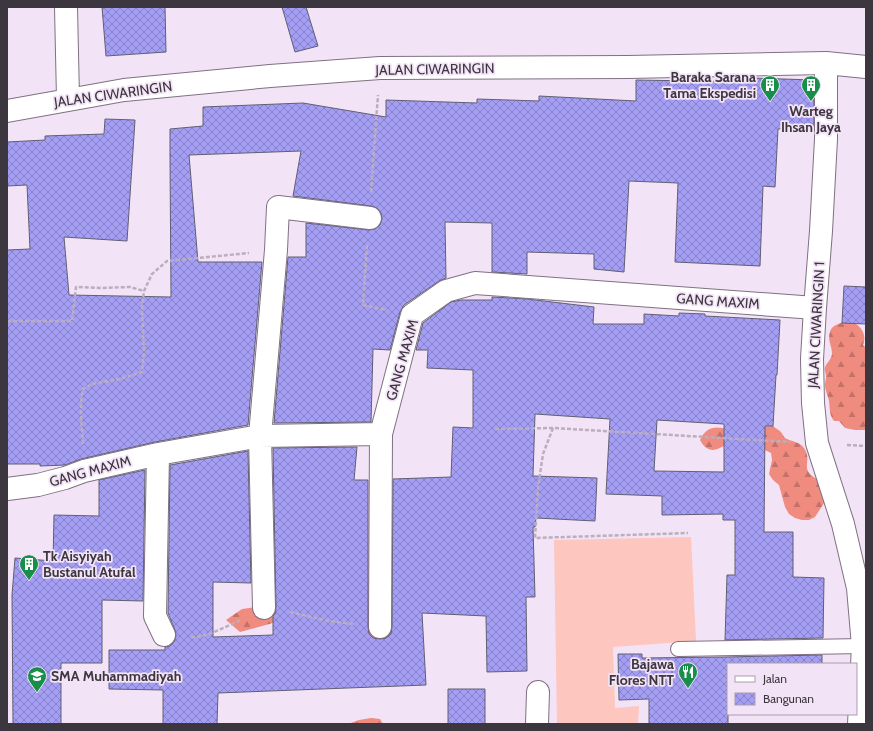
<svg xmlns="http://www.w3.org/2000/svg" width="873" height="731" font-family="Cabin,sans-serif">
<defs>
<pattern id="forest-firs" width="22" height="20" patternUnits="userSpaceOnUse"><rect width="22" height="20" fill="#f08b7f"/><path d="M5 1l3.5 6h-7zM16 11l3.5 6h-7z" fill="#c47269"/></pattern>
<pattern id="building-cross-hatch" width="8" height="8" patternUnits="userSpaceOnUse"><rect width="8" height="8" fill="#a49ef5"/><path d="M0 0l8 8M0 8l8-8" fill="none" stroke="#8782c8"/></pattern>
</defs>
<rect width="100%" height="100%" fill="#f3e3f6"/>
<path fill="#fdc6be" d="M691,537L696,641L613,647L615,708L639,706L638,724H557L554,540Z"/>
<path fill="url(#forest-firs)" d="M847,320C859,323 868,333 863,345L866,348V430H855L845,428L839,421H834C829,415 830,408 829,401C828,395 825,391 825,385C825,382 826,379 826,376C826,373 824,370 825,367C827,362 832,359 832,353C832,346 827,340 830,332C832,324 841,324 847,320Z
M773,426C775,428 779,430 781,432C783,435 784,438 787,439C793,442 800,442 804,448C814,462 796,470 821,481L826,500L815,517L809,520H802L795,518L789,514L785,507L779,485L773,480L769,474L772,460L771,453L765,450L727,444C715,452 707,453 700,440C707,425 717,426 730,430Z
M262,606L357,615L373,606H393L401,638L354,648L290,630L273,623L240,632L226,620L242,609Z
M371,718L380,719L383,724H348L359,720Z"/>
<path fill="url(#building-cross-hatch)" stroke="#605f73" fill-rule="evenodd" d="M102,7H165L166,52L106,56Z
M282,7H306L318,46L295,52Z
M751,78L814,80V126L778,129L775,187L763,186L760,266L675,262L678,183L629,181L624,272L594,269V254L527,252V274L492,272V223L445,222L446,278L439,281L404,305L400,312L390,350L373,349L371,422L274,423L288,257H306V223L369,230L375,229L380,225L382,219L381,213L377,208L371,206L293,196L301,151L189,155L198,262H262L248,425L155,442L81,459L65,465L40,466V464H7V250L30,249L27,185L7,186V142L45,140V136L104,134L105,119L135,120L127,241L64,237L69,295L171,297L170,155H171H170V129L203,126V107L303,103L386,117V100L477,103V99L539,101V96L636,101V80L751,82Z
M844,286L866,287V324L842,323Z
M492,297L527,299L594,307L593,324H644V314L679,316V313L705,314V316L780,320L777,375H776L773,426H765L764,532H793V577L824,578L823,638L725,640L727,575H735V520H723V514L662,515V496L606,494L610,419L535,414L533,476L597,478L595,521L536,518L535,527H533L535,597H526L527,671L487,672L486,616L422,613L426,685L218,693L217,724H163V690L109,689V650H165V647L170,646L174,642L176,636L175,630L168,613L170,465L248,451L251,583L213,582V637L273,635V616L275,614L276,608L273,448L357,447L354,480H368V627L369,634L373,638L380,639L386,638L391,634L392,627L393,479L451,477L453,427L473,428V370L427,368L428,350H416L423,323L451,302L461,300H492ZM657,420L724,424V472L654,471Z
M145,470L143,601L102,600V663H61V724H13L12,595L15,558L53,561L54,515L99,516V480Z
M618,654H642V658L725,657L822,655V664H728V724H649V699L619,700Z
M448,689H485V724H448Z"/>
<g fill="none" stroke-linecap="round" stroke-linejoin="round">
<defs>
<path id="service" d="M678,649L863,646"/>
<path id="minor" d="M66,7L68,99
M826,63V139L821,231L815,308L812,359L813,403L817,443L843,524L858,588L863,646L859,724
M7,111L124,90L270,76L380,68L628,67L826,63L866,67
M158,454L155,616L164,635
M7,489L38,485L65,478L84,471L158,454L260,436L381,434L412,315L446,291L475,283L815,308
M264,608L260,436L276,250L278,207L370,218
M380,627L381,434
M537,724L538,692"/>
</defs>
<use href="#service" stroke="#7f7182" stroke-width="16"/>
<use href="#minor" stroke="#7f7182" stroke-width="24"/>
<path stroke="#bbaebe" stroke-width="2.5" stroke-dasharray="4 2" stroke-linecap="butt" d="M371,192L378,95
M367,245L363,305L387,310
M7,321H72L76,287L100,288L130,287L144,291
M553,428L543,454L538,488L535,538L688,533
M495,429L553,428L790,442
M83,444C82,425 79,407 83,389L92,384L120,379L142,372L144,353L142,309L144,291L152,274L167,261L249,253
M847,445L866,446
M290,612L329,621L354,624
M191,637C205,638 227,626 241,620"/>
<use href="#service" stroke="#fff" stroke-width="14"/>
<use href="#minor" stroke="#fff" stroke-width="22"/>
</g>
<defs>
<symbol id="building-pin" viewBox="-11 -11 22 30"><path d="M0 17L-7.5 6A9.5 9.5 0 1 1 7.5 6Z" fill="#178e49" stroke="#f3e3f6"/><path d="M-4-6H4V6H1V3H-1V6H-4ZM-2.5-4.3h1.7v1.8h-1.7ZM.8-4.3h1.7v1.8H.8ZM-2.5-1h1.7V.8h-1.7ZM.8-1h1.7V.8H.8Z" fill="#fff"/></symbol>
<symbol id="restaurant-pin" viewBox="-11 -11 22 30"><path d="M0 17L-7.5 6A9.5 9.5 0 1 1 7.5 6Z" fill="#178e49" stroke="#f3e3f6"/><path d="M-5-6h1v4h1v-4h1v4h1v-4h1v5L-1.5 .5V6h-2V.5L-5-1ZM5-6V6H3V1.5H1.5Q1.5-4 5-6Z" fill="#fff"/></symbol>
<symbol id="school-pin" viewBox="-11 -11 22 30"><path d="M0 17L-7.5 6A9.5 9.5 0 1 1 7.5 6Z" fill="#178e49" stroke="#f3e3f6"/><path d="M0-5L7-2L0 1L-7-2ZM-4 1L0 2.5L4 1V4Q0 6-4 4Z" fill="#fff"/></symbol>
</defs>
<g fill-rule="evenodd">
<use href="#building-pin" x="759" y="74" width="22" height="30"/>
<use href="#building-pin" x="800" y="74" width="22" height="30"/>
<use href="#building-pin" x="18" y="553" width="22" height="30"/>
<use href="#restaurant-pin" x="677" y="661" width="22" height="30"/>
<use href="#school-pin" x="26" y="665" width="22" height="30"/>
</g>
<g text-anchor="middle" stroke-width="3.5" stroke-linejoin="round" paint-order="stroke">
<g font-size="14" fill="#3c363e" stroke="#f3e3f6">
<text transform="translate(435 69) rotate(-1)" y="5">JALAN CIWARINGIN</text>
<text transform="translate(113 94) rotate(-8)" y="5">JALAN CIWARINGIN</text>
<text transform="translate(718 301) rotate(4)" y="5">GANG MAXIM</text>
<text transform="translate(816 325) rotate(-87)" y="5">JALAN CIWARINGIN 1</text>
<text transform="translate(402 360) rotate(-74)" y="5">GANG MAXIM</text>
<text transform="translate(90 471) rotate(-15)" y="5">GANG MAXIM</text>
</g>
<g font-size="14" font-weight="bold" fill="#3c363e" stroke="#f3e3f6" text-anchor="end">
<text x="756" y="82">Baraka Sarana<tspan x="756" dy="16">Tama Ekspedisi</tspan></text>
<text x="811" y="116" text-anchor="middle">Warteg<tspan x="811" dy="16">Ihsan Jaya</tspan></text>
<text x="43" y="561" text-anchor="start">Tk Aisyiyah<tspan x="43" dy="16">Bustanul Atufal</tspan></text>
<text x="674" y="669">Bajawa<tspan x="674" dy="16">Flores NTT</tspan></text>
<text x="51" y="681" text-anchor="start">SMA Muhammadiyah</text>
</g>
</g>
<rect width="873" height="731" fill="none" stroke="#3c363e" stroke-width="16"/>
<rect x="727" y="663" width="130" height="52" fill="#f3e3f6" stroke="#aa9eac"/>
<rect x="735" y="676" width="20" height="6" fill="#ffffff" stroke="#aa9eac"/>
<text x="763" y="683" font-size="12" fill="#3c363e">Jalan</text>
<rect x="735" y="693" width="20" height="12" fill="url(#building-cross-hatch)" stroke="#aa9eac"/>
<text x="763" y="703" font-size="12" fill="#3c363e">Bangunan</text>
</svg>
